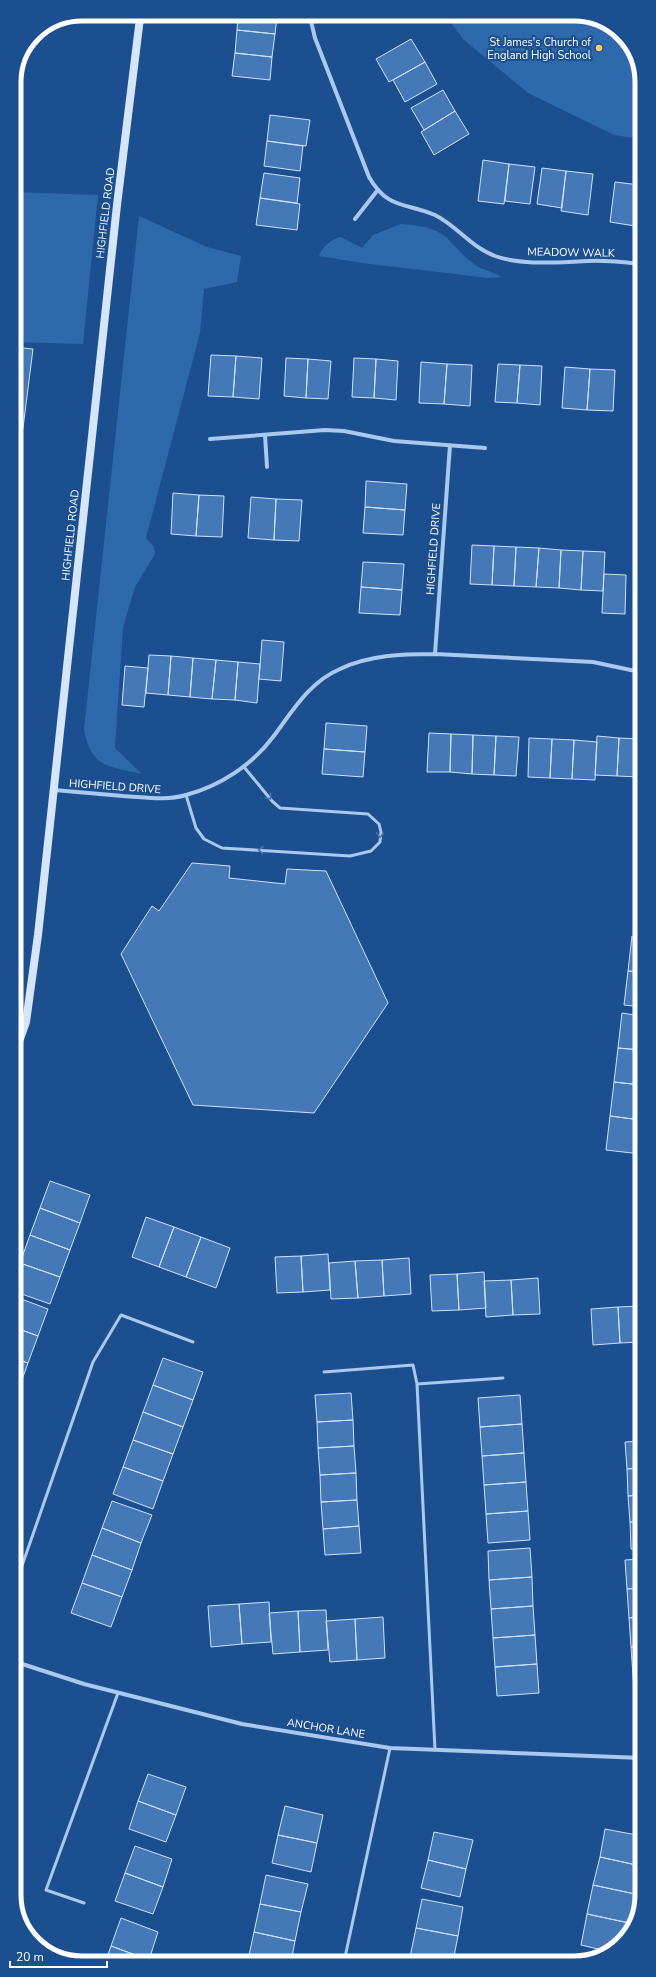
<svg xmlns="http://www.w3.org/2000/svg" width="656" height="1977" font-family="'Nunito Sans',sans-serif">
<rect width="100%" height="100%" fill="#1b4f8f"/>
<path fill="#2e69ad" d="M578,14L619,31L640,65V139L614,135L528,93L464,40L445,15Z
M14,192L98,195L83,344L14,342Z
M139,216L207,247L241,256L237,282L204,289L200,333L146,538L154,547L155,554L135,587L123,627L115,748L142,774C108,766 91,768 84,729Z
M401,224C417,225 435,227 447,238C456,247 464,257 474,264C483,271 493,271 502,277L488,278L362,263L319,256C323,246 331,239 341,237L362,248L373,235Z"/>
<path fill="#4478b7" stroke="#cfe3fa" d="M238,17H277L275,34L237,30Z
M237,30L275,34L272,57L235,53Z
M411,39L425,62L389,82L376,59Z
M235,53L272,57L270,80L232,76Z
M425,62L437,84L405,102L393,80Z
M14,90H16L14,117Z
M443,90L455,111L424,130L411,108Z
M455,111L469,134L434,155L421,132Z
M270,115L310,120L306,146L267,141Z
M267,141L303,146L300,171L264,166Z
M483,160L509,164L504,204L478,201Z
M509,164L535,167L530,204L505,201Z
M542,168L566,171L562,208L537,204Z
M566,171L593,174L588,215L561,211Z
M264,173L300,178L297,203L260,198Z
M615,182L640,185L635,226L610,222Z
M640,190V227L635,226Z
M260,198L300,204L297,230L256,225Z
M14,347L33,349L23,428L15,427Z
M211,355L236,356L233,397L208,396Z
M236,356L262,358L259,399L233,397Z
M286,358L308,359L306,398L284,396Z
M354,358L376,359L374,398L352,397Z
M308,359L331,361L328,399L306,398Z
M376,359L398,361L396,400L374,398Z
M421,362L447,364L444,404L419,403Z
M447,364L472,365L470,406L444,404Z
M498,364L520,365L517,403L495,402Z
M520,365L542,366L540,405L517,403Z
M565,367L590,369L587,410L562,408Z
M590,369L615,370L613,411L587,410Z
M366,481L407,484L405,510L365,507Z
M173,493L199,495L196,536L171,534Z
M199,495L224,496L222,537L196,536Z
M251,497L276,499L274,540L248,538Z
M276,499L302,500L299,541L274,540Z
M365,507L405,510L403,535L363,533Z
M472,545L494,546L492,585L470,584Z
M494,546L516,547L514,586L492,585Z
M516,547L539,548L536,587L514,586Z
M539,548L561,550L559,588L536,587Z
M561,550L583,551L581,590L559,588Z
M583,551L605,552L603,591L581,590Z
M363,562L404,564L402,590L361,587Z
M604,574L626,575L625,614L602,613Z
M361,587L402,590L400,615L359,613Z
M262,640L284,642L281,681L259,679Z
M149,655L171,656L168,695L146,693Z
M171,656L193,658L190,697L168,695Z
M193,658L216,660L212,699L190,697Z
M216,660L238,662L235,700L212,699Z
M238,662L260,664L257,703L235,700Z
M125,666L148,668L144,707L122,705Z
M326,723L367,726L365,752L324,749Z
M429,733L451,734L450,772H427Z
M451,734L473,735L472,774L450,772Z
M473,735L496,736L494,775L472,774Z
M496,736L519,737L516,776L494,775Z
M597,736L619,738L617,776L595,775Z
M529,738L552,739L550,778L528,777Z
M619,738L641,739L640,777L617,776Z
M552,739L574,740L572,779L550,778Z
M574,740L597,742L595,780L572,779Z
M324,749L365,752L363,777L322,774Z
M192,863L230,866L229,878L285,884L287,869L326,871L388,1003L314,1113L193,1105L121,954L152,906L159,911Z
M632,936L641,937V972L628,971Z
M628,971L641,972V1007L624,1005Z
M622,1013L641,1016V1050L618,1048Z
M618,1048L641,1050V1085L614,1082Z
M614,1082L641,1085V1120L610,1116Z
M610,1116L641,1120V1154L606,1150Z
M50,1181L90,1195L80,1223L40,1208Z
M40,1208L80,1223L70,1250L30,1235Z
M146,1217L174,1227L159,1267L132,1257Z
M174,1227L201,1237L186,1277L159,1267Z
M30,1235L70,1250L60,1277L20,1263Z
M201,1237L230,1248L216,1288L186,1277Z
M328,1254L330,1290L303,1292L301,1256Z
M301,1256L303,1292L277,1293L275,1257Z
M409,1258L411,1294L384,1296L382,1260Z
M382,1260L384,1296L358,1298L355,1261Z
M355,1261L358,1298L331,1299L329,1263Z
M20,1263L60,1277L50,1304L16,1292V1276Z
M484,1272L486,1308L459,1310L457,1274Z
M457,1274L459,1310L432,1311L430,1275Z
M538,1278L540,1314L513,1315L511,1280Z
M511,1280L513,1315L486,1317L484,1281Z
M16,1297L48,1309L38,1336L16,1328Z
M641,1306V1342L620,1343L618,1307Z
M618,1307L620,1343L593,1345L591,1309Z
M16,1328L38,1336L28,1363L16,1359Z
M163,1358L203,1372L193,1400L153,1385Z
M16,1359L28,1363L18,1391L16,1390Z
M153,1385L193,1400L183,1427L143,1412Z
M351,1393L353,1420L317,1422L315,1395Z
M520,1395L522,1424L480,1427L478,1398Z
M143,1412L183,1427L173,1454L133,1440Z
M353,1420L354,1446L318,1448L317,1422Z
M522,1424L524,1453L482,1456L480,1427Z
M133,1440L173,1454L163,1481L123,1467Z
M641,1441V1468L627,1469L625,1442Z
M354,1446L356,1473L320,1475L318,1448Z
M524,1453L526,1482L484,1485L482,1456Z
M123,1467L163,1481L153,1509L113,1494Z
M641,1468V1495L628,1496L627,1469Z
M356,1473L357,1500L321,1502L320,1475Z
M526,1482L528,1511L486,1514L484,1485Z
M641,1495L642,1522H630L628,1496Z
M357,1500L359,1526L323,1529L321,1502Z
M112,1501L152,1515L141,1543L102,1528Z
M528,1511L530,1540L488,1543L486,1514Z
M630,1522H642V1549H631Z
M359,1526L361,1553L325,1555L323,1529Z
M102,1528L141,1543L132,1570L92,1555Z
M530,1548L532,1577L489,1580L488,1551Z
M92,1555L132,1570L122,1597L82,1583Z
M642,1559V1588L627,1589L625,1560Z
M532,1577L533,1606L491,1609L489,1580Z
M82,1583L122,1597L111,1627L71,1613Z
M642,1588V1617L629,1618L627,1589Z
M269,1602L271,1642L242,1644L239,1604Z
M239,1604L242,1644L211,1647L208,1606Z
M533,1606L535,1635L493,1638L491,1609Z
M326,1610L328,1650L300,1652L298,1611Z
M298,1611L300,1652L273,1654L269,1613Z
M383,1617L385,1658L357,1660L355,1619Z
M642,1617V1646L631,1647L629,1618Z
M355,1619L357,1660L330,1662L326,1621Z
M535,1635L537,1664L495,1667L493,1638Z
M642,1646V1676H633L631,1647Z
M537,1664L539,1693L497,1696L495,1667Z
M633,1676H642V1705H635Z
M148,1774L186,1787L176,1815L138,1801Z
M138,1801L176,1815L166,1842L129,1829Z
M285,1806L323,1815L317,1843L278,1835Z
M605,1829L642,1836L641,1866L600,1857Z
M434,1832L473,1840L466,1869L428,1860Z
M278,1835L317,1843L311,1872L272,1863Z
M135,1846L172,1859L163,1887L125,1873Z
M600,1857L641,1866L635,1894L593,1885Z
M428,1860L466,1869L460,1897L421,1888Z
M125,1873L163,1887L153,1914L115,1901Z
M266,1875L308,1884L301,1912L260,1904Z
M593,1885L635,1894L629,1923L587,1914Z
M422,1899L463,1907L458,1936L416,1928Z
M260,1904L301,1912L295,1941L254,1932Z
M587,1914L629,1923L626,1938L606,1951L581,1945Z
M121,1918L158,1932L149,1960L111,1946Z
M416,1928L458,1936L453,1961H436L410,1957Z
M254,1932L295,1941L291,1962H255L248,1960Z
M111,1946L149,1960L147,1963H105Z
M410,1957L436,1961H409Z
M578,1958L590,1961H577Z"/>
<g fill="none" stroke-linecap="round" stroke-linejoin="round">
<path stroke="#a9c9ee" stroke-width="3" d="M186,795L196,828L204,839L222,848L350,856L371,851L380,842L381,832L379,824L368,814L280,808L272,801L244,767
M324,1372L413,1365L417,1384L435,1750
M417,1384L503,1378
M16,1583L93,1362L121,1315L193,1342
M84,1903L46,1890L118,1693
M344,1962L390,1748"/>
<path stroke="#a9c9ee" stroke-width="4" d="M310,17L315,38L369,177C388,210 405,202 435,215C457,226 471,247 495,256C522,266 559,262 588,261C606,260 623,262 640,264
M355,219L377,191
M265,435L267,467
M210,439L325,430L344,431L394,441L485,448
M435,654L450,445
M54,790C77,792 100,794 123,796C144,797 166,801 186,795C220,786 252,765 273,737C292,712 309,682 340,669C369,655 402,654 435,654L593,662L640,672
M16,1662L84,1684L242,1724L390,1748L642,1758"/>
<path stroke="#d6e6fa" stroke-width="8" d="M15,1053L26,1022L38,935L117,205L140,18"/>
</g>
<defs><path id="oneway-chevron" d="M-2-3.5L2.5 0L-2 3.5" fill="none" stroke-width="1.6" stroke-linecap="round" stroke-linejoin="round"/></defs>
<g stroke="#4674ac">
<use href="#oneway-chevron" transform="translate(269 797) rotate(50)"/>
<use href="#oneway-chevron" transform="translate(380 835) rotate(93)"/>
<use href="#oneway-chevron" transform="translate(261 850) rotate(-176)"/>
</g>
<circle fill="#ffd166" stroke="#1b4f8f" stroke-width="1.5" cx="599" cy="48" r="4"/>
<g text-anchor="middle" stroke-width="4" stroke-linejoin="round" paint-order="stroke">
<g font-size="11" fill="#fff" stroke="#1b4f8f" text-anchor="end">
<text x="591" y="46">St James's Church of<tspan x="591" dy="13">England High School</tspan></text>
</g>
<g font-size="11" fill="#fff" stroke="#1b4f8f">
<text transform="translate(105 213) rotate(-83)" y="4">HIGHFIELD ROAD</text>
<text transform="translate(571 252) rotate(1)" y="4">MEADOW WALK</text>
<text transform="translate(70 535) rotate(-84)" y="4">HIGHFIELD ROAD</text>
<text transform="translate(433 549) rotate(-86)" y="4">HIGHFIELD DRIVE</text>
<text transform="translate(115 786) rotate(4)" y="4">HIGHFIELD DRIVE</text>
<text transform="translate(326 1728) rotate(9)" y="4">ANCHOR LANE</text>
</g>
</g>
<path d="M0 0H656V1977H0ZM82 21H574A61 61 0 0 1 635 82V1895A61 61 0 0 1 574 1956H82A61 61 0 0 1 21 1895V82A61 61 0 0 1 82 21Z" fill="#1b4f8f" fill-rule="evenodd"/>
<path fill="none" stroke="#fff" stroke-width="5" d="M82 21H574A61 61 0 0 1 635 82V1895A61 61 0 0 1 574 1956H82A61 61 0 0 1 21 1895V82A61 61 0 0 1 82 21Z"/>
<path d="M10 1961v6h97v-6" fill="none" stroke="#ffffff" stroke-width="2"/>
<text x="16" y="1961" font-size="12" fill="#ffffff" stroke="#1b4f8f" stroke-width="3" paint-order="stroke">20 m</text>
</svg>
